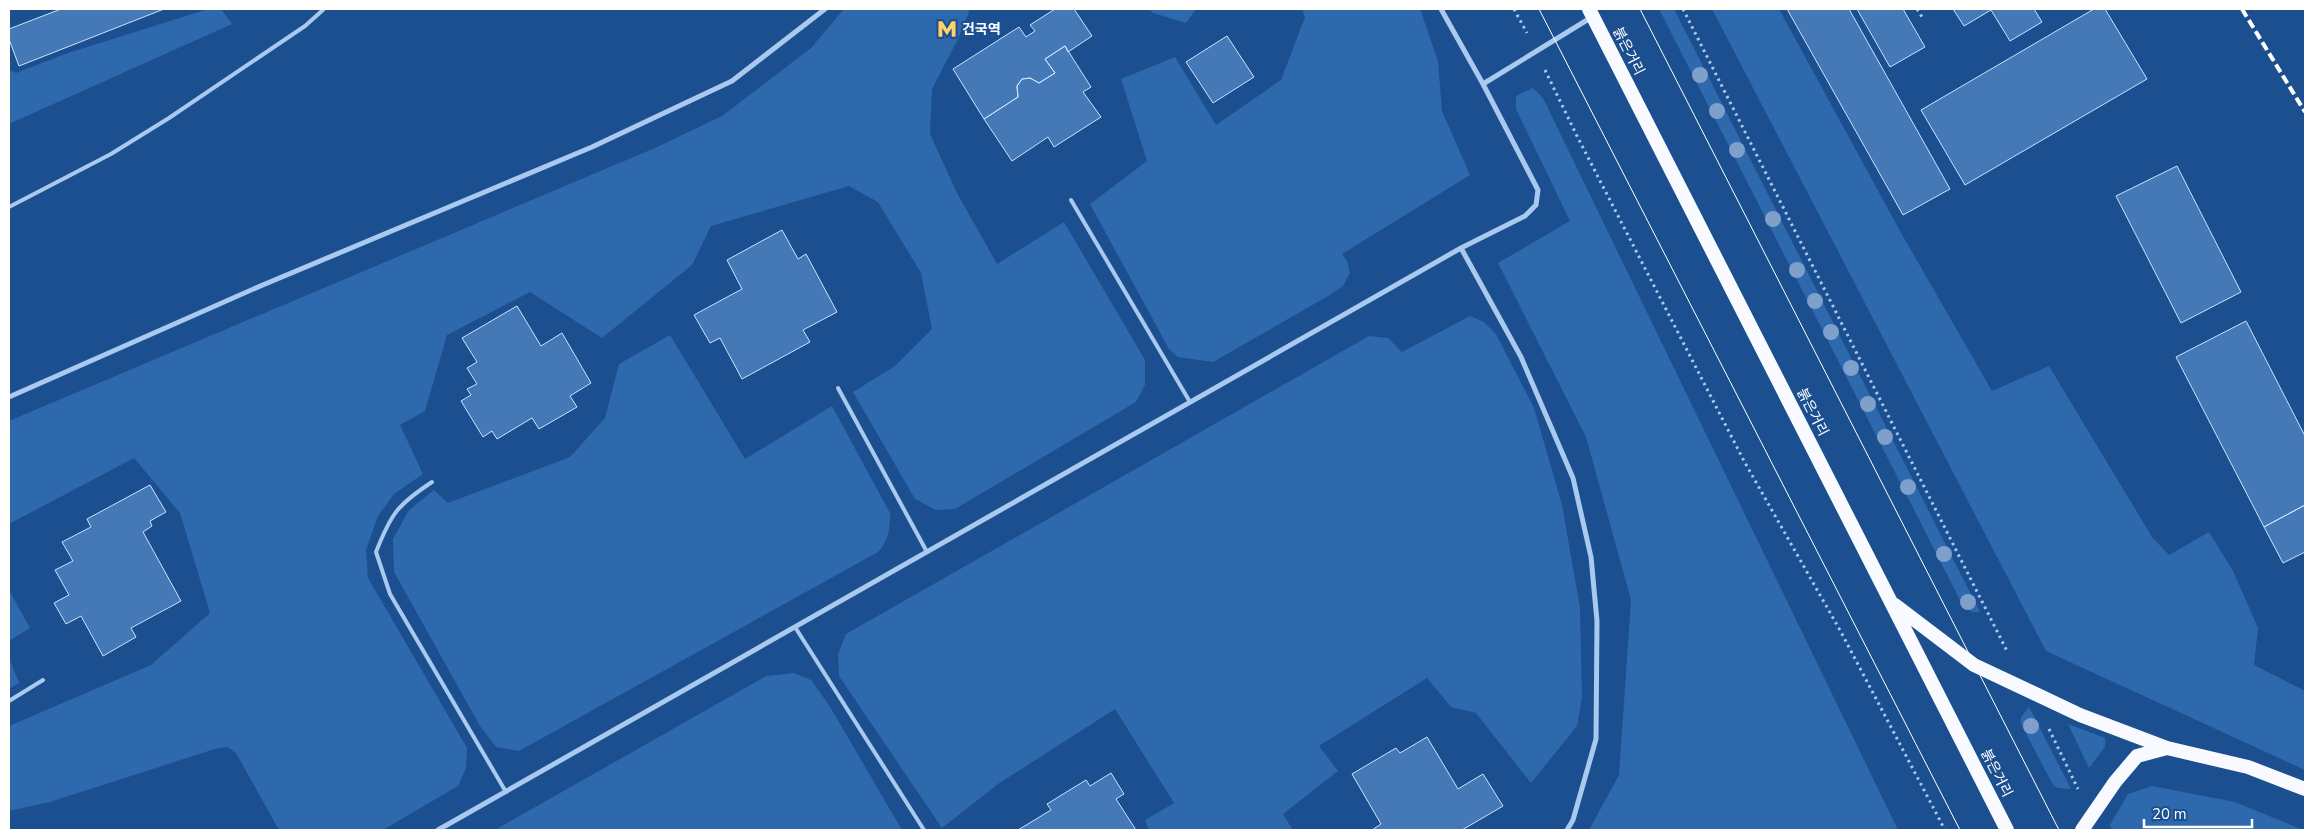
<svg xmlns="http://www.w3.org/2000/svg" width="2314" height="839" font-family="'Nunito Sans','Noto Sans KR',sans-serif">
<rect width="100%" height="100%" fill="#1b4f8f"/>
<path fill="#2e69ad" d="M208,9H221L232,24L9,124V70L16,73L68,53Z
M844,9H970L958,39L932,89L930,134L957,193L997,264L1064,222L1145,360V385L1136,402L955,509L936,510L915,499L853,392L895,366L932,329L921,273L878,202L849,186L711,226L692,265L602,338L530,292L447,335L425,411L400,425L423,474L394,494L378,516L366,550L368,578L467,748L466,768L458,786L383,830H279L236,753L227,747L218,748L50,802L9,811V726L151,665L210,613L180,513L134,458L9,524V421L655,148L722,116L811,48Z
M1149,9H1196L1186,23L1153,13Z
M1302,9H1420L1438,61L1442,111L1470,175L1342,254L1347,261L1350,273L1343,286L1330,295L1213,362L1178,357L1169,349L1090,204L1147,161L1121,79L1175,57L1216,125L1281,80L1305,17Z
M1659,9H1674L1980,612H1972L1963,606Z
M1712,9H1779L1900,231L1992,391L2049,366L2152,537L2169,555L2209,532L2233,571L2258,628L2254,665L2305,691V770L2046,651Z
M1533,88L1543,98L1898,830H1589L1619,775L1631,600L1586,437L1498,263L1570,221L1516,109V96Z
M1470,316L1484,322L1496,334L1534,408L1562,505L1580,608L1582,698L1577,726L1531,783L1476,713L1451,707L1427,678L1319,746L1338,771L1283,814L1293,830H1149L1145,820L1174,803L1115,709L998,784L942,828L839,676L838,654L846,634L1369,336L1388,338L1402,352Z
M670,335L745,459L832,406L890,513C890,528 889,540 878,552L519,751L496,747L480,726L394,572L393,539L409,510L434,490L448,503L570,457L605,418L619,364Z
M9,590L30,628L9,641Z
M9,658L19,683L9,689Z
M794,673L811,680L829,705L902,830H495L766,676Z
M2029,707L2071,789L2057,788L2052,783L2021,724V717Z
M2068,724L2105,738V747L2089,768Z
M2152,786L2235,802L2303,830H2112L2110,825L2128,794Z"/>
<path fill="#4478b7" stroke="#cfe3fa" d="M61,9H164L19,66L9,39V29Z
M1055,9H1074L1092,36L1068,52L1065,46L1045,59L1055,73L1039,83L1030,78L1022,79L1017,86L1018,97L984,119L953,69L1019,27L1026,37L1035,31L1030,25Z
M1787,9H1849L1950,189L1903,215Z
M1857,9H1903L1925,47L1890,67Z
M1953,9H2034L2042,22L2010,41L1991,10L1964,26Z
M2094,9H2105L2147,79L1965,185L1921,110Z
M1227,36L1254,77L1213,103L1186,62Z
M1065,46L1091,87L1083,92L1101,117L1054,147L1048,137L1012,161L984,119L1018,97L1017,86L1022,79L1030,78L1039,83L1055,73L1045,59Z
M2177,166L2241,292L2181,323L2116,196Z
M782,230L798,259L806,254L837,312L803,330L810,342L742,379L720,338L710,343L694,315L742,289L727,260Z
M517,306L541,346L562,333L591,383L570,396L577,407L539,429L532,418L497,439L492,431L483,437L461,401L471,395L467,389L477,384L467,368L477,362L462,338Z
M2246,321L2305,436V505L2264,527L2176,357Z
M150,485L166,512L150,521L152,526L143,532L181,601L131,628L136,637L103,656L81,616L66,624L54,603L69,595L55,570L73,561L62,542L91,527L87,519Z
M2305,505V552L2283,563L2264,527Z
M1427,737L1458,789L1483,774L1503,806L1462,830H1372L1381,824L1352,774L1396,748L1400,753Z
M1111,773L1124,794L1116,799L1136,830H1018L1051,810L1047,804L1086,780L1090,786Z"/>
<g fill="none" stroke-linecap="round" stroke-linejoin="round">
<path stroke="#a9c9ee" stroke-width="3" stroke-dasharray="2.5 4" stroke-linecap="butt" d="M1514,9L1527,33
M1683,9L2007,651
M1917,9L1922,17
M1545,70L1577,136L1744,461L1841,632L1945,830
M2049,729L2078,789"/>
<path stroke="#a9c9ee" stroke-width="4" d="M1071,200L1190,402
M9,207L111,154L169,118L305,26L324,9
M838,388L927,552
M432,482C397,505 391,514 376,552L390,594L506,792
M795,627L924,830
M9,701L43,680"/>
<path stroke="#a9c9ee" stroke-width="5" d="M1441,9L1483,84
M1461,248L1521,357L1573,478L1591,557L1597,621L1596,739L1573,820L1567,830
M9,397L258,287L592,147L732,81L825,9
M438,830L1461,248L1525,216L1536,205L1538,190L1483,84L1592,17"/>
<path stroke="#f8faff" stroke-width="14" d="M1589,9L2007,830
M1895,605L1974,665L2080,715L2167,748L2248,767L2305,789
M2082,830L2115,782L2137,756L2167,748"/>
<path stroke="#fff" stroke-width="1" d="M1539,9L1960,830
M1640,9L2059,830"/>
<path stroke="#fff" stroke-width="4" stroke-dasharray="9 4" stroke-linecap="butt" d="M2242,9L2305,112"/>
</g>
<g fill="#7ea0ca">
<circle cx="1700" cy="75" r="8"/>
<circle cx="1717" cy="111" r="8"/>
<circle cx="1737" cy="150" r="8"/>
<circle cx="1773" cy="219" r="8"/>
<circle cx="1797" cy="270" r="8"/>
<circle cx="1815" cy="301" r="8"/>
<circle cx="1831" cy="332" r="8"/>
<circle cx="1851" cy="368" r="8"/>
<circle cx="1868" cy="404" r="8"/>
<circle cx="1885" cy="437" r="8"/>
<circle cx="1908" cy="487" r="8"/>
<circle cx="1944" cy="554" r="8"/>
<circle cx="1968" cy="602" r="8"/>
<circle cx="2031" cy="726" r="8"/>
</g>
<defs>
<symbol id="metro-bare" viewBox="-9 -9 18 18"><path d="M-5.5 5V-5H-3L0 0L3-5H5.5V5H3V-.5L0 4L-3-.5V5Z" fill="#ffd166" stroke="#1b4f8f" stroke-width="2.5" paint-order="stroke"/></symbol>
</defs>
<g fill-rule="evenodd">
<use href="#metro-bare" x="933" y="15" width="28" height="28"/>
</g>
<g text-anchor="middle" stroke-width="4" stroke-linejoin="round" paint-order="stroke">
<g font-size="14" font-weight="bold" fill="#fff" stroke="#1b4f8f" text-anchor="start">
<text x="962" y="34">건국역</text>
</g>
<g font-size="14" fill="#fff" stroke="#1b4f8f">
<text transform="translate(1629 51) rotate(63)" y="5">붉은거리</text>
<text transform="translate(1813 412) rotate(63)" y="5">붉은거리</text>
<text transform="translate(1997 773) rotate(63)" y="5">붉은거리</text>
</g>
</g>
<rect width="2314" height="839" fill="none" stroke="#ffffff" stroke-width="20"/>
<path d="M2144 819v8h108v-8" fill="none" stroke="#ffffff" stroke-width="2.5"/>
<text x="2152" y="819" font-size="15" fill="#ffffff" stroke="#1b4f8f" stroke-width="4" paint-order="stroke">20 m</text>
</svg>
